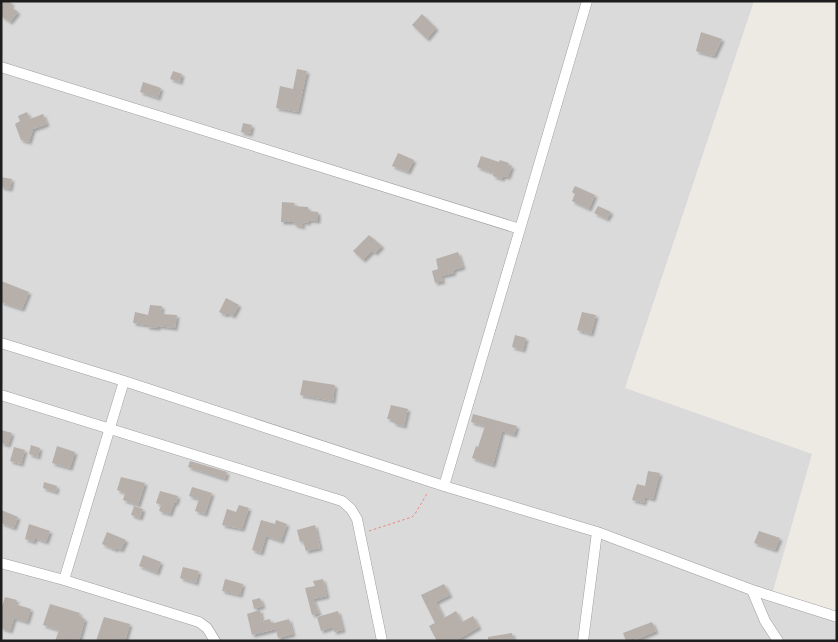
<svg xmlns="http://www.w3.org/2000/svg" width="838" height="642" font-family="Manrope,sans-serif">
<defs>
<filter id="shadow"><feDropShadow dx="2.5" dy="2.5" stdDeviation="1" flood-color="#0004"/></filter>
</defs>
<rect width="100%" height="100%" fill="#edeae4"/>
<path fill="#dbdada" d="M1,1H754L625,388L812,454L772,594L837,617V641H1Z"/>
<path fill="#b6afaa" filter="url(#shadow)" d="M1,1H9L12,4L10,6L18,12L10,22L1,16Z
M422,14L436,28L427,39L412,25Z
M701,32L722,39L714,56L696,51Z
M297,69L307,71L298,112L276,108L280,86L293,89Z
M173,71L182,74L180,82L170,79Z
M143,82L161,88L158,98L140,92Z
M27,112L30,119L43,114L47,124L33,129L29,142L21,140L15,124L20,121L18,116Z
M243,123L252,125L250,134L241,132Z
M398,153L414,160L408,172L392,166Z
M481,156L499,162L500,160L509,163L508,165L512,166L508,177L503,176L502,179L493,176L494,173L477,167Z
M1,177L12,179L10,189L1,187Z
M575,186L595,195L589,209L572,201L575,194L572,192Z
M282,202L295,203L294,206L308,207V211L318,212V221L309,220L308,223L302,222L303,227L295,225L293,222H281Z
M598,206L611,212L607,219L594,213Z
M369,235L382,246L375,253L372,251L363,260L353,251Z
M458,252L463,267L453,270L454,273L441,276L443,281L435,283L432,271L438,269L436,259Z
M1,281L29,292L22,309L1,302Z
M226,298L239,305L233,316L227,313L226,315L219,312Z
M150,305L162,306L161,314L177,315L175,328L158,326V328L147,327V325L133,323L135,312L148,315Z
M582,312L596,315L591,334L577,330Z
M515,335L526,338L523,350L512,347Z
M303,380L335,385L333,401L300,395Z
M391,405L408,409L404,426L393,423L394,420L387,419Z
M473,414L517,426L514,435L502,431L493,465L472,458L476,446L478,447L485,426L471,422Z
M1,430L12,433L8,445L1,443Z
M31,445L40,448L38,457L29,454Z
M57,446L75,452L70,468L52,463Z
M14,447L25,450L21,464L10,461Z
M190,461L227,472L225,479L188,467Z
M648,471L660,473L653,499L645,497L644,503L632,500L637,484L645,486Z
M121,477L145,483L138,505L123,500L125,493L117,490Z
M44,482L57,486L56,492L43,488Z
M192,487L212,493L205,514L195,511L199,499L189,496Z
M160,491L178,496L176,503H174L170,514L159,511L161,505L156,503Z
M239,505L249,508L242,529L222,525L227,509L236,512Z
M134,506L143,509L140,518L131,515Z
M1,510L18,517L14,528L1,523Z
M261,520L275,524L276,520L287,524L281,541L266,536L261,553L252,550Z
M29,524L50,531L46,542L35,538L34,542L25,539Z
M315,525L320,548L306,551L303,541L300,542L297,530Z
M759,531L780,538L775,550L754,543Z
M107,532L126,540L121,550L116,548V550L102,544Z
M143,555L161,562L157,573L139,566Z
M183,567L199,571L196,583L180,578Z
M225,579L243,584L240,595L222,591Z
M323,579L327,596L313,599L319,613L312,615L305,588L315,586L313,581Z
M444,584L450,595L436,602L444,618L456,611L462,622L473,616L479,627L455,641H437L429,626L435,623L421,595Z
M5,597L17,600L15,604L31,609L27,622L14,618L10,631L1,628V610Z
M260,598L263,606L254,609L252,600Z
M50,604L80,613L79,616L85,619L79,641H55L59,630L43,625Z
M260,610L262,621L270,619L271,623H274L289,619L293,634L278,638L276,629L252,635L247,614Z
M338,611L343,630L334,632L333,627L321,631L317,617Z
M104,617L130,624L125,641H96Z
M652,622L656,631L636,640L635,638L626,641L623,633Z
M512,633L514,641H488V637Z"/>
<g fill="none" stroke-linecap="round" stroke-linejoin="round">
<defs>
<path id="minor" d="M1,67L520,229L587,1
M1,343L124,381L444,486L597,532L752,590L837,617
M1,395L342,501L351,509L357,519L382,641
M444,486L520,229
M1,563L64,580L199,622L207,628L215,641
M64,580L124,381
M752,590L765,621L778,641
M583,641L597,532"/>
</defs>
<use href="#minor" stroke="#9e9e9e" stroke-width="11"/>
<path stroke="#e8877a" stroke-width="1" stroke-dasharray="2.5 2.5" stroke-linecap="butt" d="M369,531L412,517L415,514L428,492"/>
<use href="#minor" stroke="#fff" stroke-width="10"/>
</g>
<rect width="838" height="642" fill="none" stroke="#1d1d1d" stroke-width="5"/>
</svg>
